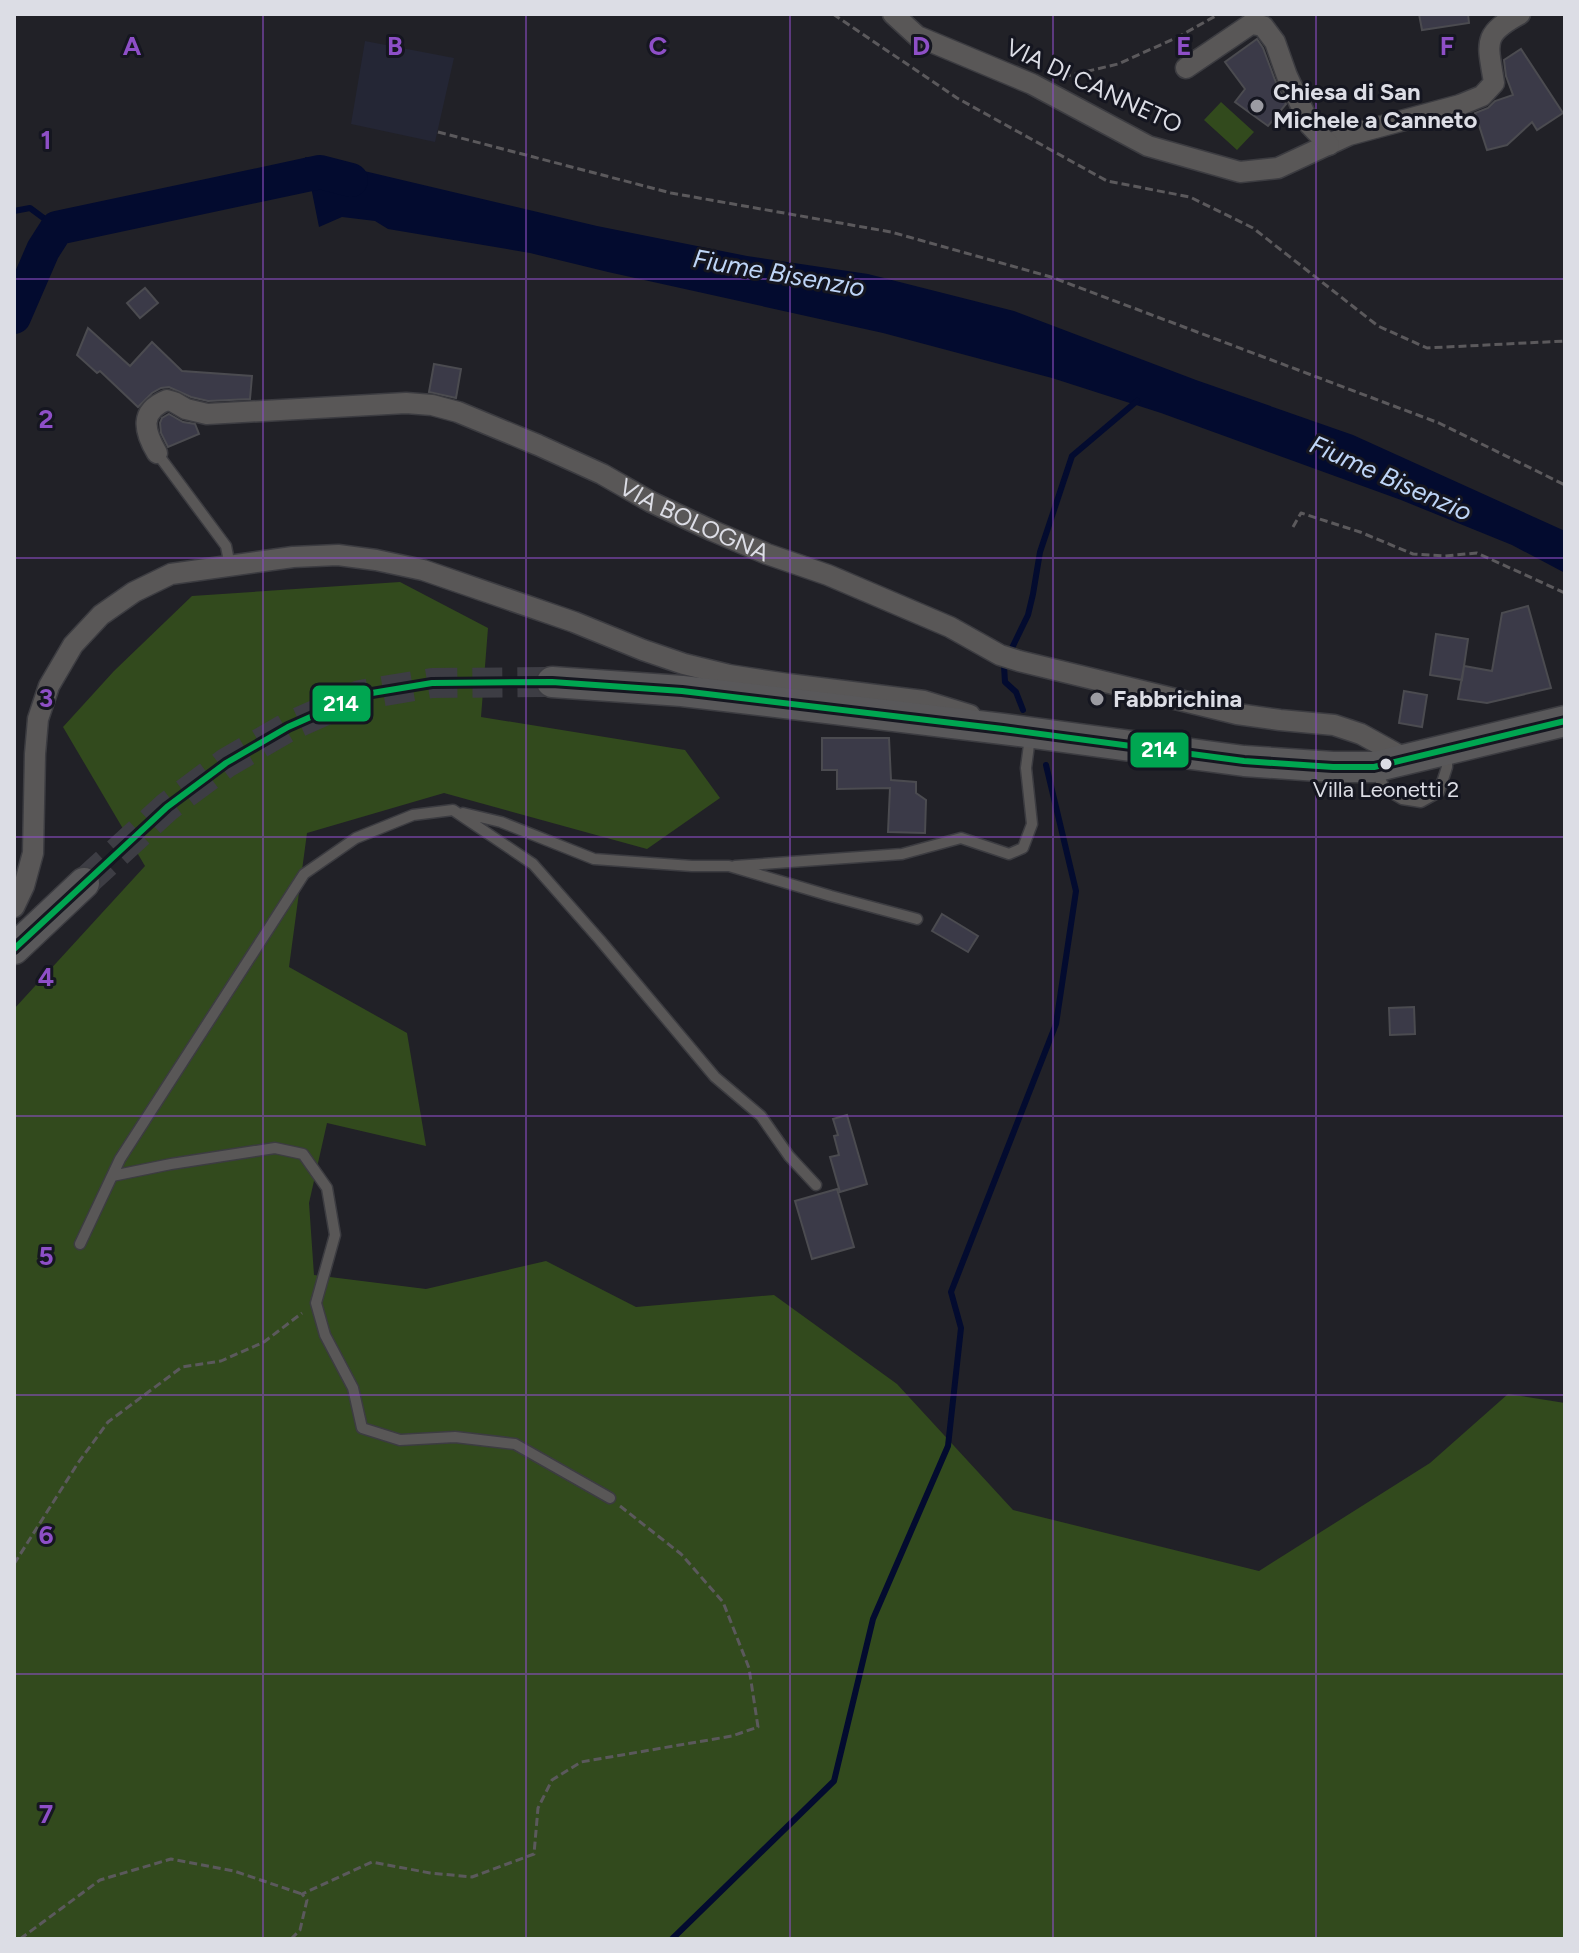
<svg xmlns="http://www.w3.org/2000/svg" width="1579" height="1953" font-family="Figtree,sans-serif">
<rect width="100%" height="100%" fill="#212127"/>
<path fill="#242635" d="M365,41L454,58L435,142L351,124Z"/>
<path fill="#324a1d" d="M1221,102L1254,132L1237,150L1204,120Z
M400,582L488,628L481,717L685,750L720,798L647,849L444,793L307,833L289,967L407,1033L426,1146L327,1123L309,1203L314,1275L426,1289L546,1261L636,1307L774,1295L897,1384L1013,1510L1259,1571L1430,1463L1508,1394L1565,1403V1939H14V1009L145,866L63,727L114,671L192,596Z"/>
<path fill="#030b2f" d="M305,157L597,226L747,256L868,274L1014,311L1196,380L1353,435L1565,531V573L1512,545L1401,500L1161,413L1052,378L883,333L608,272L530,253L388,229L375,221L342,217L319,227Z"/>
<g fill="none" stroke-linecap="round" stroke-linejoin="round">
<path stroke="#030b2f" stroke-width="6" d="M14,211L30,208L57,228
M1010,652L1028,615L1033,594L1040,552L1072,456L1137,401
M1004,666L1005,682L1016,692L1023,710
M672,1939L834,1781L873,1619L948,1446L961,1328L951,1292L1056,1024L1076,891L1046,765"/>
<path stroke="#030b2f" stroke-width="34" d="M14,317L43,250L57,228L320,172L351,180"/>
</g>
<path fill="#3b3a48" stroke="#4b4b50" stroke-width="2" d="M1419,14H1468L1469,23L1422,30Z
M1257,39L1263,48L1275,80L1286,104L1268,126L1235,102L1245,89L1225,62Z
M1521,49L1563,113L1537,130L1532,122L1507,145L1487,150L1475,113L1488,108L1495,101L1513,95L1506,76L1504,60Z
M145,288L158,303L140,318L127,303Z
M88,328L130,366L152,342L182,371L252,376L250,399L208,401L191,397L169,387L161,388L152,393L138,407L100,371L97,373L77,355Z
M434,364L461,369L456,398L429,392Z
M169,414L183,422L195,424L199,434L168,447L161,433L160,423L162,418Z
M1528,606L1551,688L1487,703L1458,699L1464,666L1492,671L1502,613Z
M1436,634L1468,639L1462,680L1430,675Z
M1404,691L1427,695L1422,727L1399,723Z
M822,738H889L891,780L916,782V793L926,800L925,833L888,832L890,788L837,789V770H822Z
M942,914L978,936L968,952L932,931Z
M1414,1007L1415,1034L1390,1035L1389,1008Z
M847,1115L867,1184L840,1192L830,1157L839,1155L834,1136L838,1135L833,1119Z
M837,1189L854,1247L812,1259L795,1201Z"/>
<g fill="none" stroke-linecap="round" stroke-linejoin="round">
<path stroke="#3d3d44" stroke-width="30" stroke-dasharray="30 15" stroke-linecap="butt" d="M84,883L167,807L226,763L288,727L360,695L432,683L552,682"/>
<defs>
<path id="service" d="M157,453L226,546L230,566
M1375,769L1385,789L1402,799L1421,802L1439,792L1447,767V751
M463,813L501,822L594,859L692,866H729L831,896L917,919
M735,866L902,854L961,838L1009,854L1023,848L1032,824L1026,768L1030,737
M112,1176L171,1164L275,1148L303,1154L327,1188L335,1235L316,1303L325,1335L353,1388L362,1428L400,1440L455,1437L515,1444L610,1498
M80,1244L120,1159L304,874L356,838L413,815L453,810L533,864L600,940L715,1077L761,1116L789,1156L816,1185"/>
<g id="minor">
<path d="M893,14L917,36L1032,84L1148,146L1240,172L1278,168L1349,135L1460,105L1482,96L1494,83C1488,43 1481,35 1520,14"/>
<path d="M1186,68L1251,24L1263,26L1275,42L1287,76L1310,125L1329,145"/>
<path id="s1" d="M157,453C144,431 139,411 167,400L174,402L186,409L207,414L406,403L432,405L458,412L538,445L602,474L651,502L713,531L767,554L828,575L950,627L1000,655L1019,661L1237,714L1280,720L1334,725L1361,734L1408,760"/>
<path d="M14,907L24,886L33,853L35,754L38,719L49,686L73,645L101,615L134,592L171,574L293,557L338,555L376,560L423,570L574,622L643,650L684,664L729,675L788,684L924,701L970,715"/>
</g>
<path id="primary" d="M552,682L682,691L1003,729L1244,761L1333,767H1374L1565,721
M14,949L84,883"/>
</defs>
<use href="#service" stroke="#3c3c41" stroke-width="13"/>
<use href="#minor" stroke="#3c3c41" stroke-width="23"/>
<use href="#primary" stroke="#3c3c41" stroke-width="33"/>
<path stroke="#5b595c" stroke-width="3" stroke-dasharray="8 4" stroke-linecap="butt" d="M833,14L957,98L1107,181L1190,197L1253,228L1378,326L1427,348L1565,341
M1063,77L1118,64L1178,37L1219,14
M438,132L671,193L891,232L1051,277L1439,423L1565,485
M1293,527L1301,513L1360,532L1413,554L1445,556L1477,553L1565,593
M14,1564L78,1463L108,1422L182,1367L221,1361L264,1342L302,1313
M20,1939L100,1880L171,1859L234,1871L302,1894
M291,1939L300,1930L307,1900L302,1894L372,1862L430,1873L472,1877L534,1854L538,1808L552,1780L581,1762L732,1736L758,1727L749,1668L723,1602L681,1554L620,1506"/>
<use href="#service" stroke="#595757" stroke-width="10"/>
<use href="#minor" stroke="#595757" stroke-width="20"/>
<use href="#primary" stroke="#59585a" stroke-width="30"/>
<defs>
<path id="bus-1" d="M14,949L167,807L226,763L288,727L360,695L432,683L552,682L682,691L1003,729L1244,761L1333,767H1374L1565,721"/>
</defs>
<use href="#bus-1" stroke="#151620" stroke-width="12"/>
<use href="#bus-1" stroke="#00a651" stroke-width="6"/>
</g>
<path fill="none" stroke="#8e4fc7" stroke-width="2" stroke-opacity="0.55" d="M263,14V1939M526,14V1939M790,14V1939M1053,14V1939M1316,14V1939M14,279H1565M14,558H1565M14,837H1565M14,1116H1565M14,1395H1565M14,1674H1565"/>
<g fill="#9b9ba2" stroke="#151620" stroke-width="3">
<circle cx="1257" cy="106" r="8"/>
<circle cx="1097" cy="699" r="8"/>
</g>
<circle fill="#dcdde5" stroke="#151620" stroke-width="3" cx="1386" cy="764" r="7"/>
<g text-anchor="middle" stroke-width="6" stroke-linejoin="round" paint-order="stroke">
<g font-size="22" fill="#dcdde5" stroke="#151620">
<text x="1386" y="797">Villa Leonetti 2</text>
</g>
<g font-size="24" fill="#dcdde5" stroke="#151620">
<text transform="translate(1094 86) rotate(25)" y="8">VIA DI CANNETO</text>
<text dy="8" stroke="none"><textPath href="#s1" startOffset="620">VIA BOLOGNA</textPath></text>
</g>
<g font-size="24" font-weight="bold" fill="#dcdde5" stroke="#151620" text-anchor="start">
<text x="1273" y="100">Chiesa di San<tspan x="1273" dy="28">Michele a Canneto</tspan></text>
<text x="1113" y="707">Fabbrichina</text>
</g>
<g font-size="26" font-style="italic" fill="#bed5f7" stroke="#151620">
<text transform="translate(779 273) rotate(10)" y="9">Fiume Bisenzio</text>
<text transform="translate(1391 478) rotate(24)" y="9">Fiume Bisenzio</text>
</g>
</g>
<g font-size="26" text-anchor="middle" font-weight="bold" fill="#8e4fc7" stroke="#151620" stroke-width="6" stroke-linejoin="round" paint-order="stroke">
<text x="132" y="55">A</text>
<text x="395" y="55">B</text>
<text x="658" y="55">C</text>
<text x="921" y="55">D</text>
<text x="1184" y="55">E</text>
<text x="1447" y="55">F</text>
<text x="46" y="149">1</text>
<text x="46" y="428">2</text>
<text x="46" y="707">3</text>
<text x="46" y="986">4</text>
<text x="46" y="1265">5</text>
<text x="46" y="1544">6</text>
<text x="46" y="1823">7</text>
</g>
<g stroke="#151620" stroke-width="3">
<rect x="311" y="684" width="61" height="39" rx="8" fill="#00a651"/>
<rect x="1129" y="731" width="61" height="38" rx="8" fill="#00a651"/>
</g>
<g font-size="22" text-anchor="middle" font-weight="bold" fill="#fff">
<text x="341" y="711">214</text>
<text x="1159" y="757">214</text>
</g>
<rect width="1579" height="1953" fill="none" stroke="#dcdde5" stroke-width="32"/>
</svg>
